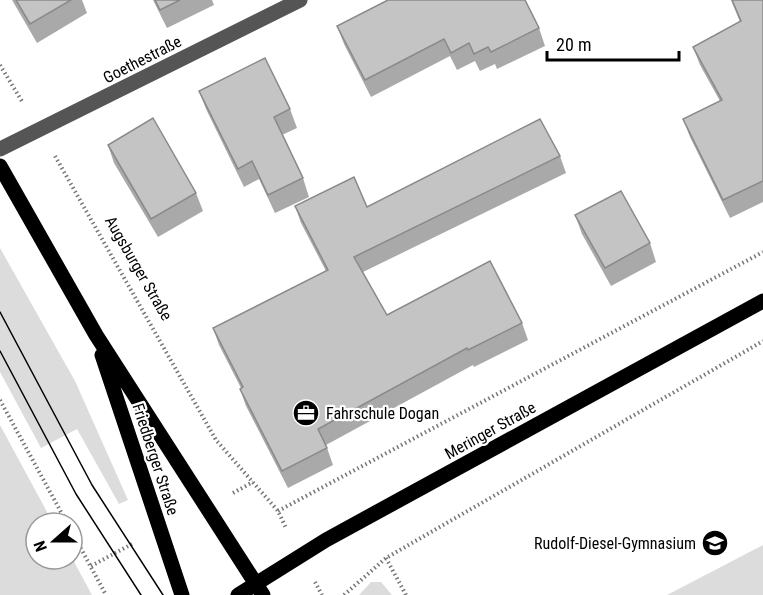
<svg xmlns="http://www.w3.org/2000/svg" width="763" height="595" font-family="'Roboto Condensed',sans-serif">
<rect width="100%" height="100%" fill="#fff"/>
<path fill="#dcdcdc" d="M0,248L75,381L128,500L119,504L77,429L41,448L0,372Z
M0,425L53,523H36V559L72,558L92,595H0Z
M763,545V595H667Z
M371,582H381L392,595H359Z"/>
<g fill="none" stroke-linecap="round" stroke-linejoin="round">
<path stroke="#777" stroke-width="4" stroke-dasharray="1.5 3" stroke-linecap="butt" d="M0,65L23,103
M55,156L216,440L278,511L286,528
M0,400L67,523
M233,493L253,482
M278,511L763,252
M72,532L106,595
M386,558L406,595
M91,566L132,544
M315,582L322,595
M344,595L386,558L763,341"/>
<path stroke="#555" stroke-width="15" d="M0,149L300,0"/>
<path stroke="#000" stroke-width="15" d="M0,166L96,335L263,595
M102,355L182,595
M238,595L326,540L763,301"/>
<path stroke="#000" stroke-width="1.5" d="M0,312L92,485L163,595
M0,351L76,494L141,595"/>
</g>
<path fill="#a9a9a9" d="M12,0H82L87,13L37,43Z
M153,0H212L214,5L167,28Z
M731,0H763V202L730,218L690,137L683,119L720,101L700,65L693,47L740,22Z
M337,26L539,28L545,46L497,69L495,64L480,71L475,61L457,70L450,56L371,97L344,44Z
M199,91L290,109L297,128L282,135L303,178L309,197L275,213L259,179L244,187L206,109Z
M108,145L196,193L203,211L158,237L114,163Z
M560,156L566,173L363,272L387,315L522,323L528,340L474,367L473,365L326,445L333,465L288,488L246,406L240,389L241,388L219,345L213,328L326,271L301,223L295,206L367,207Z
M575,215L650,243L656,262L611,286L582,234Z"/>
<path fill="#c4c4c4" stroke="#898989" stroke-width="1.5" d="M16,0H71L30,24Z
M155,0H180L160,10Z
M388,0H525L539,28L491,52L488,47L474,54L469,43L451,53L444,39L365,80L337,26Z
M732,0H763V181L723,200L683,119L722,100L693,47L741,21Z
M265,58L290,109L274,117L303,178L268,195L252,161L238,169L199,91Z
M153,118L196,193L151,219L108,145Z
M540,119L560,156L354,257L387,315L490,261L522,323L468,350L467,348L318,429L327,448L282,471L240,389L243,387L213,328L328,270L295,206L354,177L367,207Z
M621,191L650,243L605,268L575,215Z"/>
<defs>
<symbol id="office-disc" viewBox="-11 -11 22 22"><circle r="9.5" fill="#000" stroke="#fff"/><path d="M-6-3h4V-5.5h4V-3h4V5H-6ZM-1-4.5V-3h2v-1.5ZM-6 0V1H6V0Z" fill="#fff"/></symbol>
<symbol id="school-disc" viewBox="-11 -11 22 22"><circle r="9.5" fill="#000" stroke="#fff"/><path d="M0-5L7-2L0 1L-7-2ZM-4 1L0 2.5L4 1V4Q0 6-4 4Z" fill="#fff"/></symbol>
</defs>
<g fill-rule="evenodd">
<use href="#office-disc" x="291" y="398" width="30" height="30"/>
<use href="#school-disc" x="700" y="528" width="30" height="30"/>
</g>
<g text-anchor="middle" stroke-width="4.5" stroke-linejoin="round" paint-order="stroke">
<g font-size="16" fill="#000" stroke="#fff">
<text transform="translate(142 59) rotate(-27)" y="6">Goethestraße</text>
<text transform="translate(139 268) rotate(60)" y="6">Augsburger Straße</text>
<text transform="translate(490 430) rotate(-29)" y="6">Meringer Straße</text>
<text transform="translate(156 459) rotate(72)" y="6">Friedberger Straße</text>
</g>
<g font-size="16" fill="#000" stroke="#fff" text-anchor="start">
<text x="326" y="419">Fahrschule Dogan</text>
<text x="696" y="549" text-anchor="end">Rudolf-Diesel-Gymnasium</text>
</g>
</g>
<g transform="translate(54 541) rotate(249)"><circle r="28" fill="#ffffff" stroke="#999999" stroke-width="1.5"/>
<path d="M0-4.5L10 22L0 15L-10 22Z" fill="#000000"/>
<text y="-9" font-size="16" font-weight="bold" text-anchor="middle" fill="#000000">N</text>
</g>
<path d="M547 51v9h132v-9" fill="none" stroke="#000000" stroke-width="3"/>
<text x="556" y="51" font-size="18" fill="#000000" stroke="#ffffff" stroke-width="4.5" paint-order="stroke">20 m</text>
</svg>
